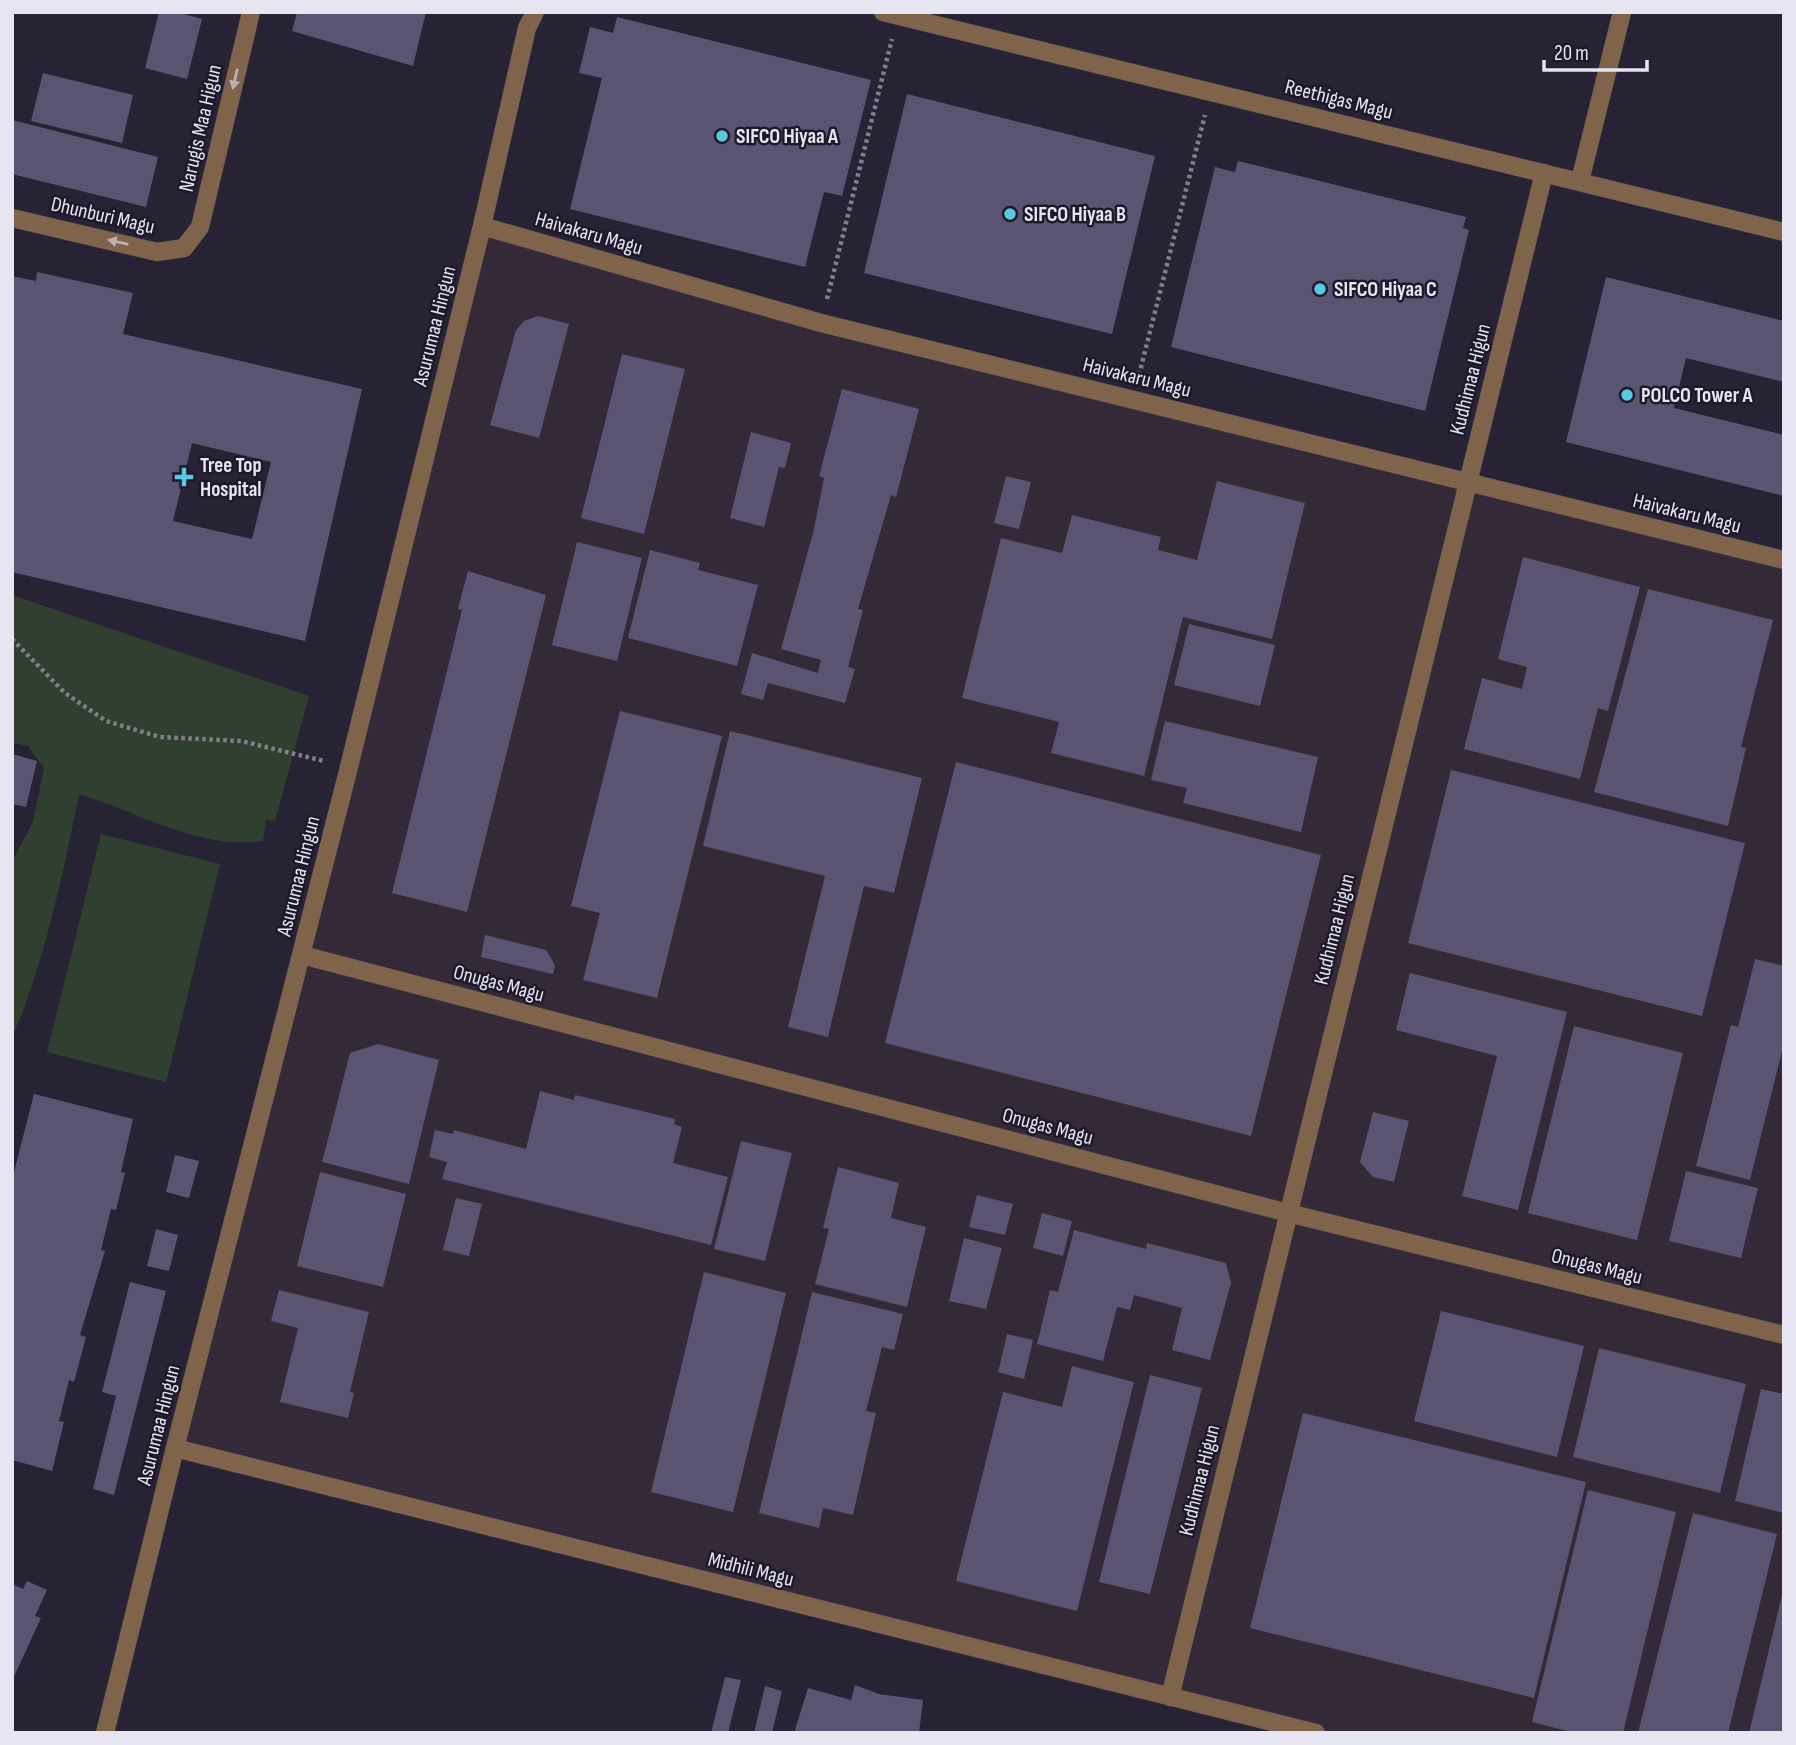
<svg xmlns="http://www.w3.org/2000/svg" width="1796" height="1745" font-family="'Sofia Sans Condensed',sans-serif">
<rect width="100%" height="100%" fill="#272334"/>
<path fill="#342937" d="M482,226L821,323L1784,560V1733H1316L174,1445Z"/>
<path fill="#304030" d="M12,595L309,696L275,821L266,819L263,841C200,850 137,812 79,794C63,874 46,955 15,1031H12V862L33,822L44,768L28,746L12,743Z
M101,834L220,864L166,1082L47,1052Z"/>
<path fill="#5a5372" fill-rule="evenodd" d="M159,12H177L202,19L187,79L145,68Z
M297,12H426L413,66L292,31Z
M617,17L871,80L842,196L824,192L805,267L570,209L602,78L579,73L590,27L613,33Z
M43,73L133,95L122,143L31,121Z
M907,94L1155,156L1112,334L864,273Z
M12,120L158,157L146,207L12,174Z
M1238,161L1466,217L1463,228L1469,230L1425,411L1171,347L1215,167L1235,172Z
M37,272L133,293L123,334L362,389L305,641L12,572V276L36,281ZM192,443L271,462L252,539L173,521Z
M1606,277L1784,321V382L1686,358L1674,408L1784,435V496L1566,442Z
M538,316L569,324L539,438L490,425L516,330L524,321Z
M622,354L685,369L644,534L581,518Z
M842,389L919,409L896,497L891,495L858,609L863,610L848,667L855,669L845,703L768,683L763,700L741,694L752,653L818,673L821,660L781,649L814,529L824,478L819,476Z
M751,432L791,443L785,468L779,467L764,527L730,518Z
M1006,476L1031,482L1019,529L994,523Z
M1217,481L1305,503L1272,639L1183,617L1144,776L1051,753L1059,722L962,698L1001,538L1062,553L1072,515L1161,537L1158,550L1197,560Z
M577,542L642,558L617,661L552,645Z
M650,550L700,563L698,570L758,585L737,666L628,638Z
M1523,557L1640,587L1608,711L1598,708L1580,779L1464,749L1482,678L1522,689L1527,667L1498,659Z
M468,571L546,595L467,912L392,893L462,610L458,609Z
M1648,589L1773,620L1741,747L1746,748L1728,826L1594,792Z
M1189,624L1275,645L1260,706L1174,685Z
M620,711L722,736L657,998L583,980L600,913L571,906Z
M1165,721L1318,757L1301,832L1183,803L1187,788L1151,780Z
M730,731L922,778L894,893L864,886L828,1037L788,1027L825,876L703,846Z
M12,754L37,761L26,807L12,804Z
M956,762L1321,855L1251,1136L885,1043Z
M1451,770L1745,843L1702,1016L1408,943Z
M485,935L546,950L555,965L553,974L481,957Z
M1755,959L1784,966V1043L1750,1180L1696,1166L1731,1025L1738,1027Z
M1410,973L1567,1012L1518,1210L1462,1196L1497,1056L1396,1030Z
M1574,1026L1683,1053L1637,1240L1528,1213Z
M378,1044L439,1060L409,1184L322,1162L350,1053Z
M540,1091L574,1100L575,1095L675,1119L674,1124L682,1127L673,1163L728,1177L711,1245L442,1179L447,1162L429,1157L435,1130L453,1134L454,1130L526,1149Z
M34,1094L133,1119L121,1172L125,1173L116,1210L111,1209L101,1250L105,1251L80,1335L86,1337L74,1382L69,1380L59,1421L64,1422L52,1471L12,1460V1180Z
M1373,1112L1409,1121L1394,1182L1373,1177L1360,1162Z
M741,1141L792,1153L765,1261L714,1249Z
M175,1155L199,1161L189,1198L166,1192Z
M838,1167L899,1183L891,1218L926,1227L907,1307L815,1284L829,1229L823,1228Z
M1686,1171L1758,1188L1741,1258L1669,1241Z
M320,1172L406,1194L383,1287L297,1266Z
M977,1195L1013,1204L1005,1235L969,1227Z
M456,1198L482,1204L469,1256L443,1250Z
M1042,1213L1072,1221L1063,1256L1033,1248Z
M156,1229L178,1235L169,1271L147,1266Z
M1074,1230L1146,1249L1147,1243L1226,1263L1231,1283L1210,1360L1172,1350L1182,1308L1134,1295L1130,1310L1117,1307L1103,1361L1037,1344L1050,1290L1058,1292Z
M964,1238L1002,1248L986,1309L949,1301Z
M704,1272L786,1293L733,1512L651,1492Z
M130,1282L166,1291L114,1495L93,1489L116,1396L102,1392Z
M279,1290L369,1312L350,1392L354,1393L348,1418L280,1402L298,1328L271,1321Z
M812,1292L903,1314L894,1350L882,1347L866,1411L876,1413L853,1515L823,1508L819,1528L759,1513Z
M1441,1311L1584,1346L1557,1457L1414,1421Z
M1007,1334L1033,1340L1024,1379L998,1372Z
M1599,1348L1746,1384L1720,1493L1573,1457Z
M1072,1366L1134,1382L1077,1611L956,1581L1003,1392L1062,1407Z
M1150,1375L1202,1388L1150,1594L1099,1582Z
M1761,1389L1784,1394V1513L1735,1501Z
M1303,1413L1586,1482L1534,1698L1250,1628Z
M1588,1490L1676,1512L1623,1733H1575L1532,1722Z
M1693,1513L1777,1534L1728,1733H1638Z
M27,1581L47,1590L35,1616L41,1618L12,1681V1584L23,1589Z
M1783,1591L1784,1733H1749Z
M725,1677L741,1680L728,1733H711Z
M855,1685L879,1694L923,1700L919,1733H794L808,1688L851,1700Z
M765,1686L782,1691L772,1733H754Z"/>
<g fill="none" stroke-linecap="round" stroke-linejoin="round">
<defs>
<path id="minor" d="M1580,181L1622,12
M12,218L157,252L184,248L200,227L251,12
M482,226L821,323L1784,560
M302,955L1288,1213L1784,1335
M175,1448L349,767L482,226L527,28L535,12
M1170,1697L1544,173"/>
<path id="tertiary" d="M883,12L1784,232
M105,1733L175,1448L1316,1733"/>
</defs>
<use href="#minor" stroke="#423e4e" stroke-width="19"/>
<use href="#tertiary" stroke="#423e4e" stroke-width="19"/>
<path stroke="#817e8c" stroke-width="4.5" stroke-dasharray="3.5 3.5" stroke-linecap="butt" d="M827,299L892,39
M1139,375L1205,115
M12,639L65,693L106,721L160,737L241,741L324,761"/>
<use href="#minor" stroke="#7f634b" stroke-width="18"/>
<use href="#tertiary" stroke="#7f634b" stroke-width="18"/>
</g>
<defs><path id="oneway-solid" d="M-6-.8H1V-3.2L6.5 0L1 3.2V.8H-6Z" transform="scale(1.75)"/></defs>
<g fill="#bdb1af">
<use href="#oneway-solid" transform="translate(235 79) rotate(103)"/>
<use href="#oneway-solid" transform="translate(118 242) rotate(-167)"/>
</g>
<g fill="#56c9e1" stroke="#1e192a" stroke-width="2.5">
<circle cx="722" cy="136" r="7"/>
<circle cx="1010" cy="214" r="7"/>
<circle cx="1320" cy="289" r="7"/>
<circle cx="1627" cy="395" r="7"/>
<path d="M180.5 466.5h7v7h7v7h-7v7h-7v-7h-7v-7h7z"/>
</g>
<g text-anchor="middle" stroke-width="5" stroke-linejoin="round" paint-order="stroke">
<g font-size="21" fill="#e7e5f1" stroke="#1e192a">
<text transform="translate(1339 99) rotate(14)" y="7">Reethigas Magu</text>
<text transform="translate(200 128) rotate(-77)" y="7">Narugis Maa Higun</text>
<text transform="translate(103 215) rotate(13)" y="7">Dhunburi Magu</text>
<text transform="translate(589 233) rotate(16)" y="7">Haivakaru Magu</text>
<text transform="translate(434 326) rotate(-76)" y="7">Asurumaa Hingun</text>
<text transform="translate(1137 377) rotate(14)" y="7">Haivakaru Magu</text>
<text transform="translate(1470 379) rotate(-76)" y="7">Kudhimaa Higun</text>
<text transform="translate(1687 513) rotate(14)" y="7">Haivakaru Magu</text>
<text transform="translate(298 876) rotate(-76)" y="7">Asurumaa Hingun</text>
<text transform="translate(1334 929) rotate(-76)" y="7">Kudhimaa Higun</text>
<text transform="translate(499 983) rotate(15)" y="7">Onugas Magu</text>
<text transform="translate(1048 1126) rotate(15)" y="7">Onugas Magu</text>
<text transform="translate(1597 1266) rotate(14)" y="7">Onugas Magu</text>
<text transform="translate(158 1425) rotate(-76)" y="7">Asurumaa Hingun</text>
<text transform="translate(1199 1480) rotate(-76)" y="7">Kudhimaa Higun</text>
<text transform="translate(751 1569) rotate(14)" y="7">Midhili Magu</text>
</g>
<g font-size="21" font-weight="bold" fill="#e7e5f1" stroke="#1e192a" text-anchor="start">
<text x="736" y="143">SIFCO Hiyaa A</text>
<text x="1024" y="221">SIFCO Hiyaa B</text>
<text x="1334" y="296">SIFCO Hiyaa C</text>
<text x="1641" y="402">POLCO Tower A</text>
<text x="200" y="472">Tree Top<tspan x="200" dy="24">Hospital</tspan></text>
</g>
</g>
<rect width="1796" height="1745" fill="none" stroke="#e7e5f1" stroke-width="28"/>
<path d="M1544 60v10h103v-10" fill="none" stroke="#e7e5f1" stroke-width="3.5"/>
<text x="1554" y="60" font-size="21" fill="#e7e5f1" stroke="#1e192a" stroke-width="5" paint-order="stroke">20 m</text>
</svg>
